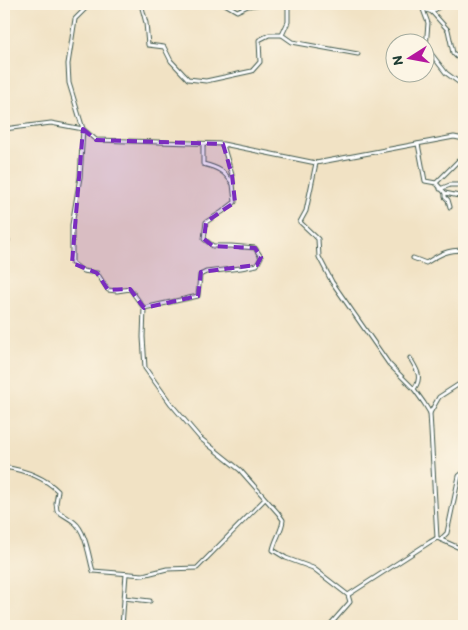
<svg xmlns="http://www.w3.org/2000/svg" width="468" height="630" font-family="Itim,sans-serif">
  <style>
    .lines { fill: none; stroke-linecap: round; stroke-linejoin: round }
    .minor-casing { stroke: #3e564a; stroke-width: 5 }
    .minor { stroke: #fff; stroke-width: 3 }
    .marked { fill: #7b2cbf; fill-opacity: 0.2; stroke: #7b2cbf; stroke-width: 4; stroke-dasharray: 10 6; stroke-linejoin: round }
  </style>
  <rect width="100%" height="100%" fill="#fcf5e5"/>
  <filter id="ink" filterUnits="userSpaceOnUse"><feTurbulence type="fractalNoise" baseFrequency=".02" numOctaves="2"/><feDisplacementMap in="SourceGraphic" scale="10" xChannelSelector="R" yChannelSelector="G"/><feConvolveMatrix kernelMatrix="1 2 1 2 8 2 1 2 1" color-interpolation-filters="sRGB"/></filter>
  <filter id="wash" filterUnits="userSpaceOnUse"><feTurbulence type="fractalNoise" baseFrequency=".0096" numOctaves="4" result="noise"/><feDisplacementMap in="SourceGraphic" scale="20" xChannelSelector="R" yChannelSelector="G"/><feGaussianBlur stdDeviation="1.12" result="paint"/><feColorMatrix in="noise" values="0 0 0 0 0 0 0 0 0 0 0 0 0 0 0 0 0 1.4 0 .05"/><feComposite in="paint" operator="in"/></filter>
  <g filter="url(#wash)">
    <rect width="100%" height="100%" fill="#f1e2c4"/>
  </g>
  <g filter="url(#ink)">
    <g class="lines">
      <defs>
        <g id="minor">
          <path d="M89,4l-1,2 -13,13 -7,45 1,19 14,46 -3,48 -8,48v38l11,8 14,2 11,17 9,1 13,-2 14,19 -1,29 2,31 26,36 29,34 40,32 38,43 5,7c-1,11 -8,19 -10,30l13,8 27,10 35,27 2,7 -21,24"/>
          <polyline points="141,4 146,23 148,45 164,47 171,61 188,79 206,81 252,71 260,62 259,40 269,35 282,35 292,42 358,54"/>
          <polyline points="225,4 237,11 248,6 262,4"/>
          <polyline points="421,4 428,23 426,47 446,73 464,86"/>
          <polyline points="424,9 432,12 448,30 453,53 457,57 464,59"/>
          <polyline points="432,12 443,4"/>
          <polyline points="282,35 288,22 288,4"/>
          <polyline points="4,129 51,123 83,129 96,140 223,144 316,163 454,137 464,139"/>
          <path d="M203,144v20c16,4 21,7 30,20"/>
          <polyline points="418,144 425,181 436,183"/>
          <polyline points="464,155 436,183 445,193 459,196 464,199"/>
          <polyline points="316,163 306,211 300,222 318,239 319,257 332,282 389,364 414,389 424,403 430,413 437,538"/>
          <polyline points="440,189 450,185 460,185 464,183"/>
          <polyline points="445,193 445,197 448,200 450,207"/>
          <polyline points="4,214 6,215 4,218"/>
          <polyline points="4,238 8,240 4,255"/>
          <path d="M413,258l13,5c14,-9 21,-13 38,-13"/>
          <polyline points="144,308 198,296 200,275 206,272 241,268 257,265 261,257 255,248 231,246 213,246 204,239 206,222 222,212 235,202 232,175 223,145"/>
          <path d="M410,358c7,12 13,19 4,31"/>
          <polyline points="430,413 439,397 464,381"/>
          <path d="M4,467c19,3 40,10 54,24l-2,12 1,8c6,4 12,7 17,11 12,9 15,36 19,49l50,4 24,-6 30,-1 68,-69"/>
          <polyline points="441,539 447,533 459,476 464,472"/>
          <polyline points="348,595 430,542 437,538 464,550"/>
          <polyline points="124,598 150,601"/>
          <polyline points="122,626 126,574"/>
          <polyline points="144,626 146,625"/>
        </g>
      </defs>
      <use href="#minor" class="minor-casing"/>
      <use href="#minor" class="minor"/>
    </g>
  </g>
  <path class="marked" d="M83,129l13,11 127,4 9,31 3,27 -29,20 -2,17 9,7 42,2 6,9 -4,8 -56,7 -3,24 -54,12 -14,-19 -22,1 -11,-17 -25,-10z"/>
  <rect width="468" height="630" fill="none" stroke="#fcf5e5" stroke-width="20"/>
  <g transform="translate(410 58) rotate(259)"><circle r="24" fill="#fcf5e5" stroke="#a4ab9e"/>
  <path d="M0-4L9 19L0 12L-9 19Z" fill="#b5179e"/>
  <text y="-8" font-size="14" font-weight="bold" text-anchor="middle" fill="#1f3d34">N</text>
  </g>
</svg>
